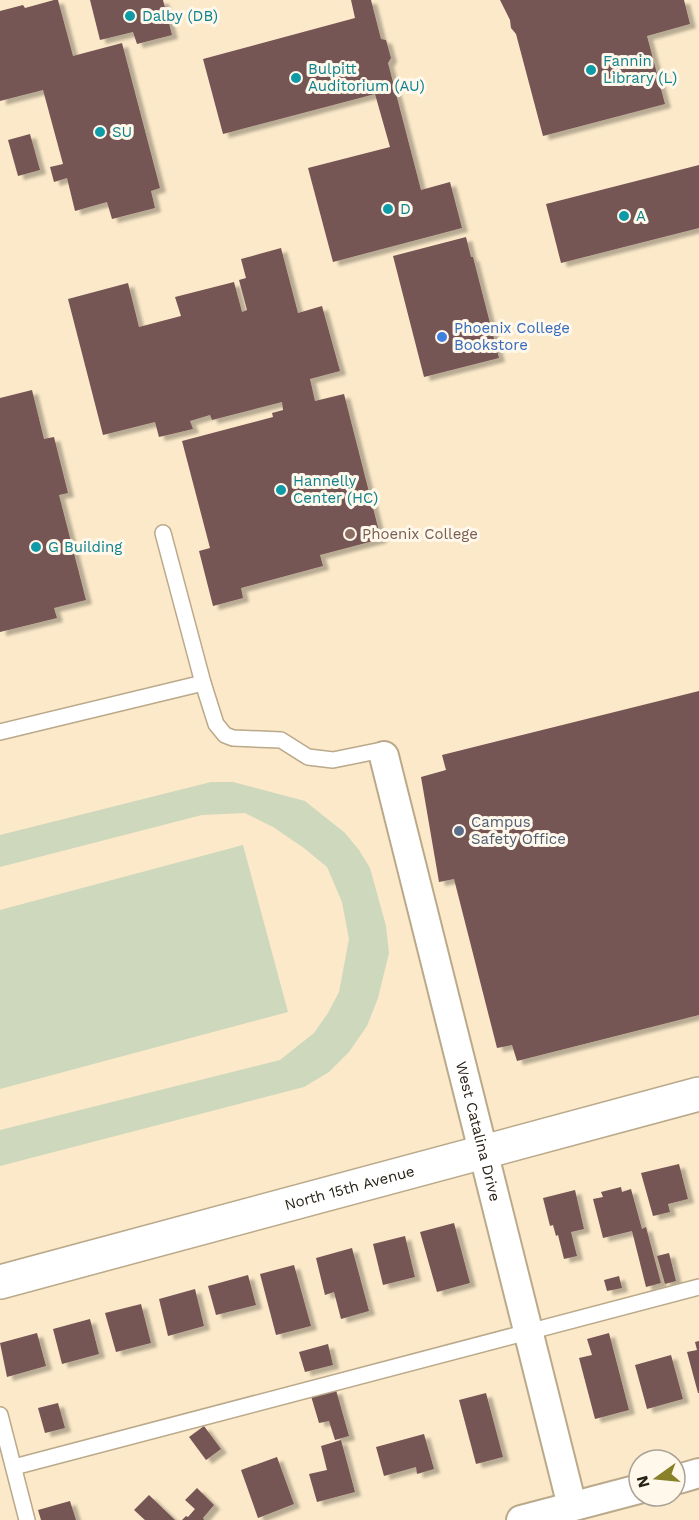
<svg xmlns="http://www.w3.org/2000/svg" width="699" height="1520" font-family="'Work Sans',sans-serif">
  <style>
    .green { fill: #cdd8bd }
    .building { fill: #765554; filter: url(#shadow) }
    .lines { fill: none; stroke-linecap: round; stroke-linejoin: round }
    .service-casing { stroke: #baa98a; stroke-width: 18 }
    .minor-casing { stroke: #baa98a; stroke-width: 32 }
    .tertiary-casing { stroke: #baa98a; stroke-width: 36 }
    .service { stroke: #fff; stroke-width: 15 }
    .minor { stroke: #fff; stroke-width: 28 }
    .tertiary { stroke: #fff; stroke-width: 33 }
    .culture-dot { fill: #0f9aa8; stroke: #fff8eb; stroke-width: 2 }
    .shop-dot { fill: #3f7fe0; stroke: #fff8eb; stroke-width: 2 }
    .education-dot { fill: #8d6e63; stroke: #fff8eb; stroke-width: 2 }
    .service-dot { fill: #5c6f8a; stroke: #fff8eb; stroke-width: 2 }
    .labels { text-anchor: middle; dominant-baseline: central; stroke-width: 6; stroke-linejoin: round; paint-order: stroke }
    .culture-label { font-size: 15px; fill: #0d838f; stroke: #fff8eb; text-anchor: start }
    .shop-label { font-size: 15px; fill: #366cbe; stroke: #fff8eb; text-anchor: start }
    .education-label { font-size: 15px; fill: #785e54; stroke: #fff8eb; text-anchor: start }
    .service-label { font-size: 15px; fill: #4e5e75; stroke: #fff8eb; text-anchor: start }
    .street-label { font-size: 15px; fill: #282216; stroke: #fff8eb }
  </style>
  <defs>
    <filter id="shadow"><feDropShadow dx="6" dy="4" stdDeviation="1.5" flood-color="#0004"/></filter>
  </defs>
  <rect width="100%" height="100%" fill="#fbe9c9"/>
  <g class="green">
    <polygon points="211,782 233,782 305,801 345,833 359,850 370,868 386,926 389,953 378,998 367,1026 349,1052 329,1072 304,1087 0,1166 0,1130 280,1060 314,1033 328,1013 339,992 349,939 342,902 327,867 304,848 273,827 245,813 202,815 0,867 0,835"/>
    <polygon points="243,845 288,1012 0,1089 0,910"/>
  </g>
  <g class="building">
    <polygon points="54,0 58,0 73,56 122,43 160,188 151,191 155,208 112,219 107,202 75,211 67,178 54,182 50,167 63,164 43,90 0,101 0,11 23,5 25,8"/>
    <polygon points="90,0 163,0 172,35 137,44 133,32 100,40"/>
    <polygon points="351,0 371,0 381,39 386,40 391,58 388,63 421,190 450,182 462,228 333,262 308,168 390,147 375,94 223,134 203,59 355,18"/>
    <polygon points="500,0 684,0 690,24 647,36 665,104 543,136 516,34 511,28 510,20"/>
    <polygon points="30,134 40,170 18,176 8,140"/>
    <polygon points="699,165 699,228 561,263 546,204"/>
    <polygon points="466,237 471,257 473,257 499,358 424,377 393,256"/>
    <polygon points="281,248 298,313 322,306 340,371 310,379 315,401 344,394 381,539 320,555 323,566 241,588 243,598 213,606 199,551 210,548 182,441 273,417 272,413 283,410 282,402 212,420 210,415 190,421 193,429 159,437 155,422 103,435 68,299 128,283 139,327 181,316 175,297 234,282 242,312 247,310 239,280 246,278 241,259"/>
    <polygon points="32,390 44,439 54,437 68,493 59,495 86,600 54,608 57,618 0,632 0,398"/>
    <polygon points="699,691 699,1015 517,1061 512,1045 497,1048 454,879 439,882 421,777 446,770 442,755"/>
    <polygon points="679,1164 688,1199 668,1204 670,1212 653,1216 641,1173"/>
    <polygon points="621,1187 622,1192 631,1189 642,1229 646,1227 661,1283 646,1287 632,1231 603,1238 593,1199 603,1197 601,1192"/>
    <polygon points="575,1190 584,1229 571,1232 577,1256 564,1259 558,1235 556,1236 553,1225 550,1226 543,1198"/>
    <polygon points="454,1223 470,1283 437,1292 420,1232"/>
    <polygon points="405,1236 415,1277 383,1285 373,1244"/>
    <polygon points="352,1248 369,1311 341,1319 334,1292 325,1295 316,1258"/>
    <polygon points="669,1253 676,1281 665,1284 657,1256"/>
    <polygon points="294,1265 311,1326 276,1335 260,1274"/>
    <polygon points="248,1275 256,1305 216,1315 208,1286"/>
    <polygon points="619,1276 622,1288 607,1291 604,1280"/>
    <polygon points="195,1289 204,1326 168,1336 159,1299"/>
    <polygon points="141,1304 151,1343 116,1352 105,1313"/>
    <polygon points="90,1319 99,1354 62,1364 53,1329"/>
    <polygon points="37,1333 46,1366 7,1377 0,1343"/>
    <polygon points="609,1333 629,1410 595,1419 579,1358 592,1355 587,1339"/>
    <polygon points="699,1341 699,1393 698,1393 687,1352 697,1350 695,1342"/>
    <polygon points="328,1344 333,1365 305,1372 299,1352"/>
    <polygon points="671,1355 683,1399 647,1409 635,1365"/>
    <polygon points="336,1390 349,1436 335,1440 329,1421 319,1423 311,1396"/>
    <polygon points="486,1393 503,1457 476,1464 459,1400"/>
    <polygon points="58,1403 65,1428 45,1433 38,1408"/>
    <polygon points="204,1426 221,1449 206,1460 189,1437"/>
    <polygon points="424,1434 434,1469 417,1474 416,1467 384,1476 376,1447"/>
    <polygon points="341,1440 355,1492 317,1502 309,1474 327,1470 321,1446"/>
    <polygon points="277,1457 294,1504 258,1518 241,1470"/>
    <polygon points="197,1488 214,1505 203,1518 204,1520 182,1520 186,1516 188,1517 195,1509 185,1500"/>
    <polygon points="149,1495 175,1520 145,1520 134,1510"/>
    <polygon points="70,1501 76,1520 41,1520 38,1510"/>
  </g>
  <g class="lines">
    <defs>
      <g id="service">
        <polyline points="163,533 203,683"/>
        <polyline points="0,732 203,683 216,724 225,735 233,738 281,740 308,757 333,760 382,750"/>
        <polyline points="0,1415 27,1520"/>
        <polyline points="14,1467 699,1287"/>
      </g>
      <g id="minor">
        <path id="s1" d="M384,756l188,750"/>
        <polyline points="675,1480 699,1473"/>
        <polyline points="521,1520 639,1489"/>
      </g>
      <g id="tertiary">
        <path id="s2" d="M0,1282l699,-188"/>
      </g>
    </defs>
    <use href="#service" class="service-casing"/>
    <use href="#minor" class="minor-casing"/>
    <use href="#tertiary" class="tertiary-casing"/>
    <use href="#service" class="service"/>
    <use href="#minor" class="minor"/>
    <use href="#tertiary" class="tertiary"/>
  </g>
  <g class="culture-dot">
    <circle cx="130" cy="16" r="6"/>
    <circle cx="591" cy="70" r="6"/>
    <circle cx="296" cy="78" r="6"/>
    <circle cx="100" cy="132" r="6"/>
    <circle cx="388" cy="209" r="6"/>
    <circle cx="624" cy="216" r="6"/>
    <circle cx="281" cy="490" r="6"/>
    <circle cx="36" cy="547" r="6"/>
  </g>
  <circle class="shop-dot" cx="442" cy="337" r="6"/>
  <circle class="education-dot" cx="350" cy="534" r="6"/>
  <circle class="service-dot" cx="459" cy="831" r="6"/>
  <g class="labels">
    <g class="culture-label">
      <text x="142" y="16">Dalby (DB)</text>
      <text x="603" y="61">Fannin<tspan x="603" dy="17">Library (L)</tspan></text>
      <text x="308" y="69">Bulpitt<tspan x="308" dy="17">Auditorium (AU)</tspan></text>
      <text x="112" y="132">SU</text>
      <text x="400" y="209">D</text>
      <text x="636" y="216">A</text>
      <text x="293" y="481">Hannelly<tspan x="293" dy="17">Center (HC)</tspan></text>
      <text x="48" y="547">G Building</text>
    </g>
    <g class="shop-label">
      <text x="454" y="328">Phoenix College<tspan x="454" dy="17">Bookstore</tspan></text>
    </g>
    <g class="education-label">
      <text x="362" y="534">Phoenix College</text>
    </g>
    <g class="service-label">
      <text x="471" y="822">Campus<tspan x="471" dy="17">Safety Office</tspan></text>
    </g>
    <g class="street-label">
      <text stroke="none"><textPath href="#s1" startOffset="387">West Catalina Drive</textPath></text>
      <text stroke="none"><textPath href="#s2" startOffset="362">North 15th Avenue</textPath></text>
    </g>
  </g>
  <g transform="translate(657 1478) rotate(255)"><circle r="28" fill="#fff8eb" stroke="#a9a296" stroke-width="1.5"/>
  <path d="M0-4.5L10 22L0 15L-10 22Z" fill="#888129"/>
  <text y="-9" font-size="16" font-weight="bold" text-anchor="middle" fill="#282216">N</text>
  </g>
</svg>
